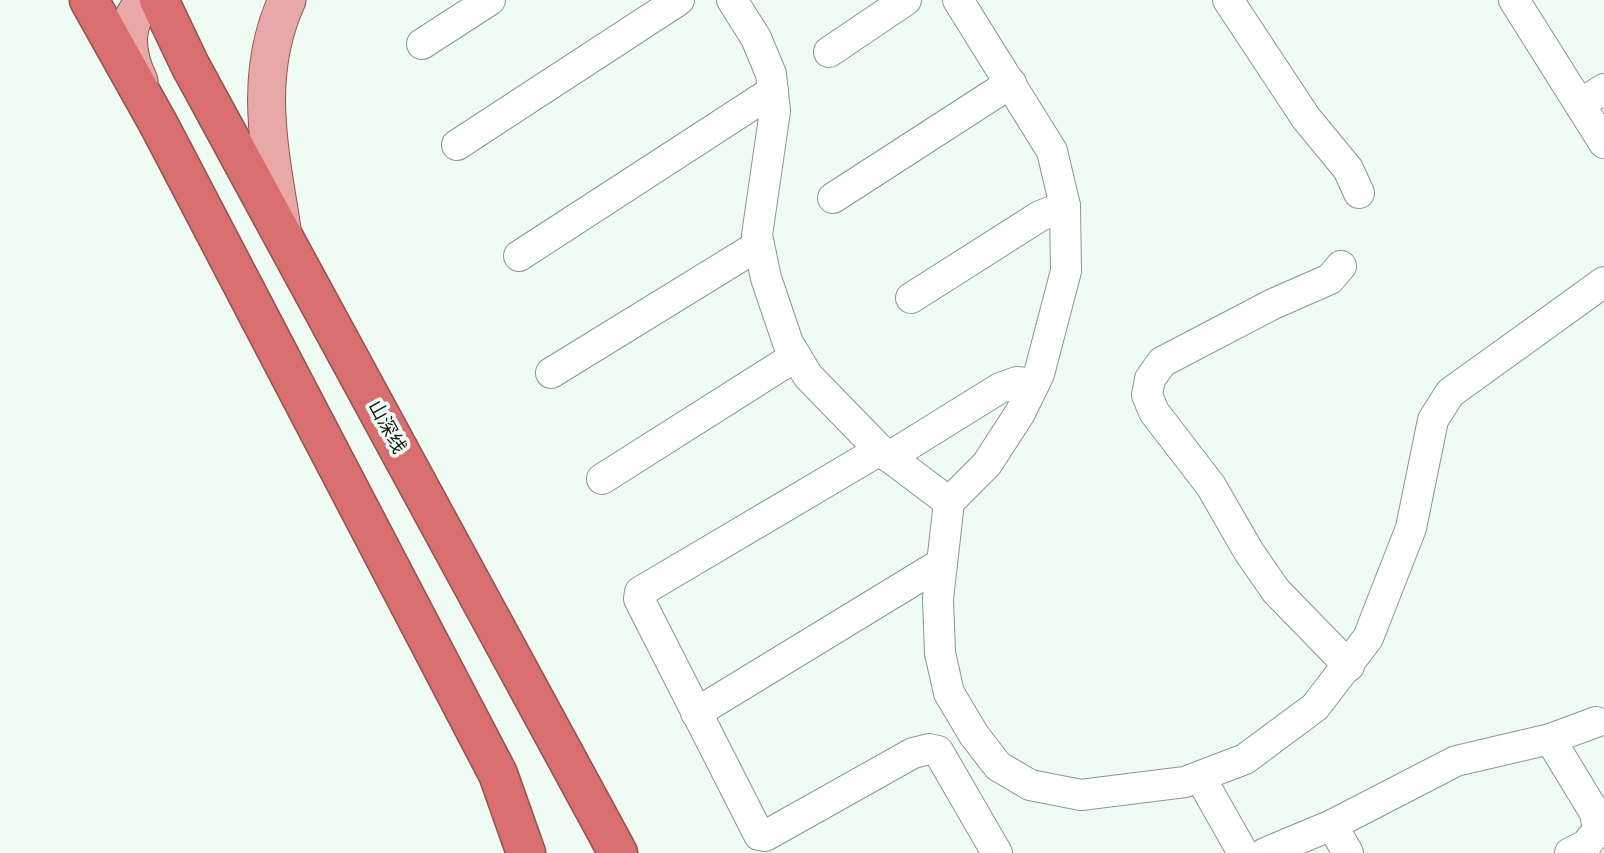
<svg xmlns="http://www.w3.org/2000/svg" width="1604" height="853" font-family="Karla,'Noto Sans SC',sans-serif">
  <style>
    .lines { fill: none; stroke-linecap: round; stroke-linejoin: round }
    .minor-casing { stroke: #8a9790; stroke-width: 32 }
    .major-casing { stroke: #945150; stroke-width: 39 }
    .highway-casing { stroke: #945150; stroke-width: 41 }
    .minor { stroke: #fff; stroke-width: 30 }
    .major { stroke: #e8a8a8; stroke-width: 37 }
    .highway { stroke: #d96e6e; stroke-width: 38 }
    .labels { text-anchor: middle; dominant-baseline: central; stroke-width: 7; stroke-linejoin: round; paint-order: stroke }
    .street-label { font-size: 19px; fill: #151a17; stroke: #eefcf3 }
  </style>
  <rect width="100%" height="100%" fill="#eefcf3"/>
  <g class="lines">
    <defs>
      <g id="minor">
        <polyline points="732,0 756,38 771,74 775,111 757,235 766,278 788,343 808,376 880,450 949,502"/>
        <polyline points="958,0 1052,151 1065,206 1066,271 1039,374 1020,413 987,464 949,502 938,599 940,653 949,693 974,735 998,766 1030,785 1081,795 1185,782 1245,759 1315,707 1368,638 1411,528 1433,420 1450,393 1604,282"/>
        <polyline points="1228,0 1306,118 1348,169 1359,193"/>
        <polyline points="1514,0 1604,143"/>
        <polyline points="422,44 490,0"/>
        <polyline points="829,52 906,0"/>
        <polyline points="1580,104 1604,89"/>
        <polyline points="457,145 679,0"/>
        <polyline points="833,198 1011,83"/>
        <polyline points="519,256 773,91"/>
        <polyline points="1341,266 1330,279 1273,304 1162,362 1150,379 1147,395 1154,412 1211,486 1249,552 1276,591 1349,666"/>
        <polyline points="911,298 1040,216 1065,206"/>
        <polyline points="551,373 759,245"/>
        <polyline points="880,450 640,592 639,599 759,835 765,836 913,753 929,749 938,751 997,853"/>
        <polyline points="889,457 1000,388 1017,382 1034,384"/>
        <polyline points="602,479 796,356"/>
        <polyline points="696,713 942,563"/>
        <polyline points="1550,739 1595,813 1598,830 1586,845 1570,853"/>
        <polyline points="1200,777 1243,853"/>
        <polyline points="1332,825 1348,853"/>
        <polyline points="1265,853 1332,825 1456,761 1550,739 1596,722"/>
      </g>
      <g id="major">
        <path d="M139,81c-13,-27 -18,-62 10,-81"/>
        <path d="M282,229c-12,-79 -30,-152 5,-229"/>
      </g>
      <g id="highway">
        <polyline points="89,0 159,125 498,774 526,853"/>
        <polyline points="159,0 190,65 618,853"/>
      </g>
    </defs>
    <use href="#minor" class="minor-casing"/>
    <use href="#major" class="major-casing"/>
    <use href="#highway" class="highway-casing"/>
    <use href="#minor" class="minor"/>
    <use href="#major" class="major"/>
    <use href="#highway" class="highway"/>
  </g>
  <g class="labels">
    <g class="street-label">
      <text transform="translate(387 427) rotate(61)">山深线</text>
    </g>
  </g>
</svg>
